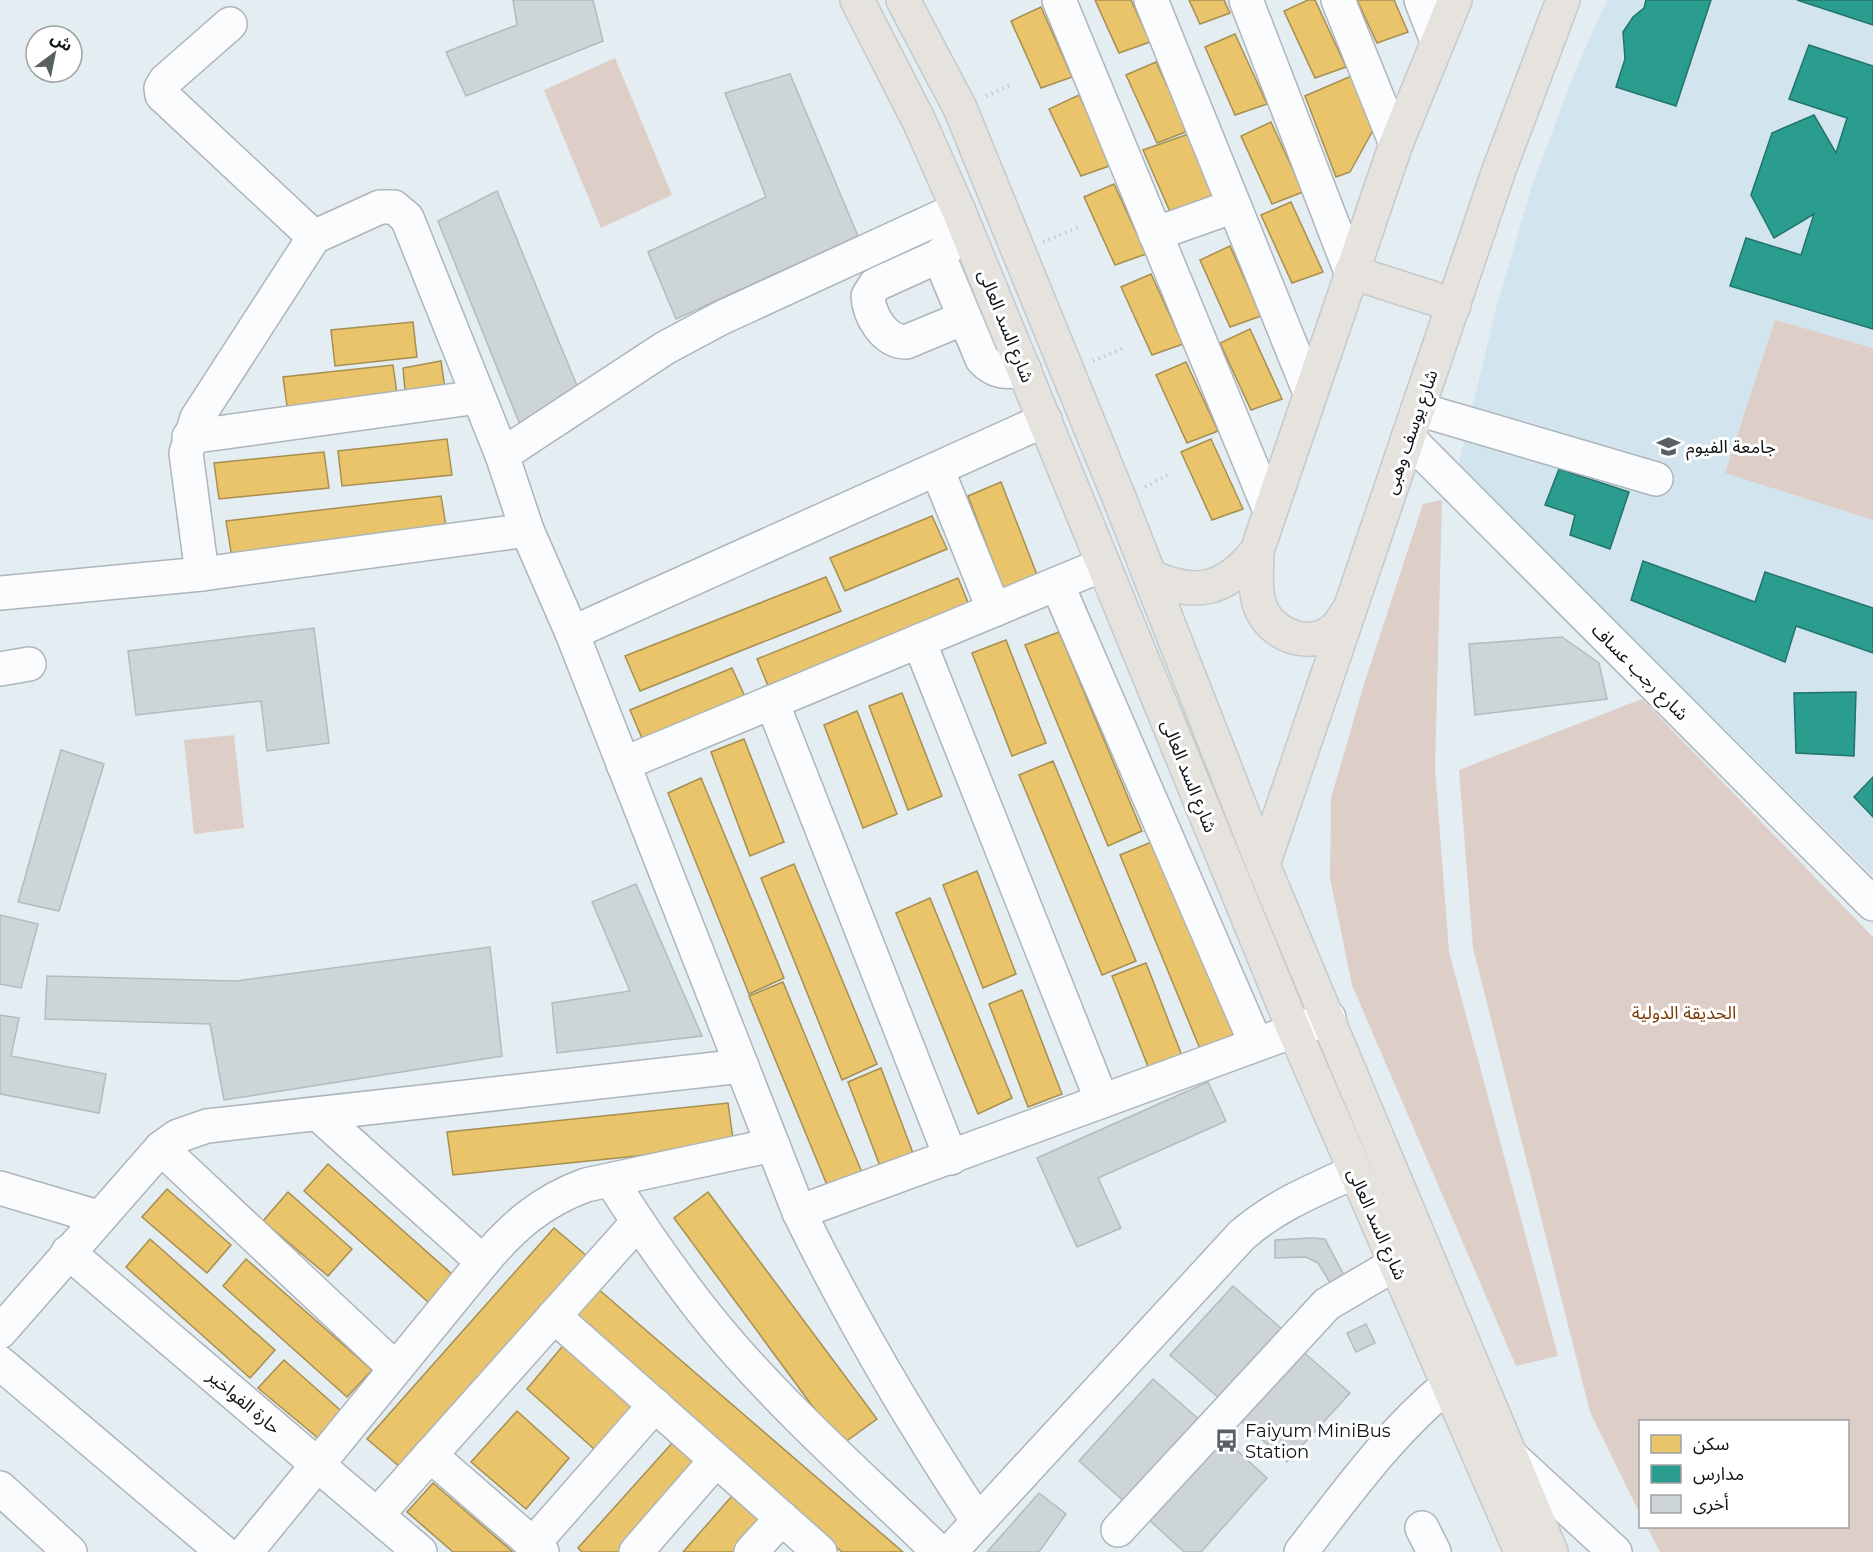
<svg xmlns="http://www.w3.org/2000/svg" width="1873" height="1552" font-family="Montserrat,'Noto Sans Arabic',sans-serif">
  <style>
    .built { fill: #d2e5ef }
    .green { fill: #ddcfc7 }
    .homes { fill: #e9c46a; stroke: #a78f51; stroke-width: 1.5 }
    .schools { fill: #2a9d8f; stroke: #22746b; stroke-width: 1.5 }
    .building { fill: #cdd5d9; stroke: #b3bbbf; stroke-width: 1.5 }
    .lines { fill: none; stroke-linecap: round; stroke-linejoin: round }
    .minor-casing { stroke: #aeb5ba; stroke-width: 36 }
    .major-casing { stroke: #c4cacc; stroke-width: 36 }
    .path { stroke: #c8cbcd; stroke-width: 4; stroke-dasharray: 1.5 4.5; stroke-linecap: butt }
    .minor { stroke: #fbfcfd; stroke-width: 33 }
    .major { stroke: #e6e2de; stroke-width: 33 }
    .labels { text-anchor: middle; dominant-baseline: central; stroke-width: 6; stroke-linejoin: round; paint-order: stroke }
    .street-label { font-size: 18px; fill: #0e1418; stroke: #fff }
    .poi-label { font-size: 18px; fill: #0e1418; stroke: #fff; text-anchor: start }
    .park-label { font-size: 18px; fill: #7a3905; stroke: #fff }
  </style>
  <rect width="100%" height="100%" fill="#e3edf2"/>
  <polygon class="built" points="1607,0 1873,0 1873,876 1458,466 1497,305 1532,186 1574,74"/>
  <g class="green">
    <polygon points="615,58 672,195 601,228 544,90"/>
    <polygon points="1775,320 1873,348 1873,520 1725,473"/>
    <polygon points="1442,500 1435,769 1449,952 1558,1356 1516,1366 1352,985 1330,878 1331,798 1365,681 1423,504"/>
    <polygon points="1642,699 1873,937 1873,1551 1870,1552 1660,1552 1647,1527 1848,1526 1848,1422 1640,1422 1640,1514 1590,1412 1473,948 1459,770"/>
    <polygon points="234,735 244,828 194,834 184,740"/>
  </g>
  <g class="homes">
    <polygon points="1095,0 1131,0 1150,42 1119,53"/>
    <polygon points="1189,0 1224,0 1230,13 1200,24"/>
    <polygon points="1308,0 1315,0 1346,67 1315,78 1284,11"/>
    <polygon points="1357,0 1394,0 1408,32 1377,43"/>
    <polygon points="1041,7 1072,77 1041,88 1011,21"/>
    <polygon points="1235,34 1267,104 1235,115 1205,47"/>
    <polygon points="1156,62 1188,131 1157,143 1126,75"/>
    <polygon points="1356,74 1377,123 1350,172 1336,177 1305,96"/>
    <polygon points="1079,95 1112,165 1081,176 1049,109"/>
    <polygon points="1271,122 1303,192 1272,204 1241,136"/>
    <polygon points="1197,131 1222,194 1171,214 1143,150"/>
    <polygon points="1114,184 1146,254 1115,265 1084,197"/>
    <polygon points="1291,202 1323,272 1292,283 1261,215"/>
    <polygon points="1230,246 1261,316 1230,327 1200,260"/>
    <polygon points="1151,274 1183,344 1152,355 1121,287"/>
    <polygon points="413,322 417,357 335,366 331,330"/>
    <polygon points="1250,329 1282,399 1251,410 1220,343"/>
    <polygon points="441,361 446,396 406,401 403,368"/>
    <polygon points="1186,362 1218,431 1187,443 1156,375"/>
    <polygon points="393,365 398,401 288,413 283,377"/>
    <polygon points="447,439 452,475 342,486 338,451"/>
    <polygon points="1211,439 1243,509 1212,520 1181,452"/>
    <polygon points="324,452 329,488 219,499 214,463"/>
    <polygon points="1001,482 1041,585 1007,599 968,496"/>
    <polygon points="441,496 447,532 232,558 226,521"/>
    <polygon points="932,516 947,549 845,591 830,558"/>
    <polygon points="826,577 841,611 640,691 625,656"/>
    <polygon points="958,578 972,612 771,693 757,659"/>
    <polygon points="1059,632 1142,831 1108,846 1025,645"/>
    <polygon points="1006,640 1046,743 1012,756 972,653"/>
    <polygon points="732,668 747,701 644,743 630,710"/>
    <polygon points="902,693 942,796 908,810 869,706"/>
    <polygon points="857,711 897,814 863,828 824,725"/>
    <polygon points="744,739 784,842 750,856 711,752"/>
    <polygon points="1053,761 1136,961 1102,975 1019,775"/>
    <polygon points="701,778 784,978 749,994 668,793"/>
    <polygon points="1154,841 1237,1042 1203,1056 1120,855"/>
    <polygon points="794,864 877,1064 842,1080 761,878"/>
    <polygon points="977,871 1016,974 983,988 943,885"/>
    <polygon points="930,898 1012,1098 978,1114 896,913"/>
    <polygon points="1146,963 1186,1066 1153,1079 1112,976"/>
    <polygon points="783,982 866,1182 832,1197 749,996"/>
    <polygon points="1022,990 1062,1094 1028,1107 989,1004"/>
    <polygon points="881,1068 916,1161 883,1174 848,1082"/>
    <polygon points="728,1103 734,1146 453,1175 447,1132"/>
    <polygon points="328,1164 453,1275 428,1302 304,1191"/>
    <polygon points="167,1189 231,1245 207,1273 142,1217"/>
    <polygon points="288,1192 352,1249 328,1276 263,1221"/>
    <polygon points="708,1192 877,1419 841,1445 674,1218"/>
    <polygon points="554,1228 587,1256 400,1467 367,1439"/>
    <polygon points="150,1239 275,1350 250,1378 126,1267"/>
    <polygon points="246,1259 372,1370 347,1397 223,1286"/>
    <polygon points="597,1288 903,1552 842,1552 570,1319"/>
    <polygon points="566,1342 644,1410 604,1458 527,1389"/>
    <polygon points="284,1360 348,1417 324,1443 258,1388"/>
    <polygon points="517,1411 569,1458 526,1509 471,1462"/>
    <polygon points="673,1442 706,1470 633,1552 582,1552 578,1548"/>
    <polygon points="433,1483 513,1552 453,1552 407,1512"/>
    <polygon points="739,1488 772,1516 740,1552 683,1552"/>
  </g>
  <g class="schools">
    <polygon points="1646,0 1711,0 1676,106 1616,87 1625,59 1623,32 1633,17 1644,8"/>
    <polygon points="1797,0 1873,0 1873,25"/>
    <polygon points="1809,45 1873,66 1873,329 1730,286 1746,238 1801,255 1814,214 1774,238 1751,195 1772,133 1814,115 1836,153 1847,118 1789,99"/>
    <polygon points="1559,469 1629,492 1610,549 1570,535 1575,515 1545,505"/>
    <polygon points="1643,561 1755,602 1765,572 1873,608 1873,653 1796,626 1785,662 1631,600"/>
    <polygon points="1856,692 1854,756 1796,753 1794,693"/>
    <polygon points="1873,777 1873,817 1854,797"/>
  </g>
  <g class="building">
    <polygon points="513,0 593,0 603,41 466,96 446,52 517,25"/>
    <polygon points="790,74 858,236 676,319 648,252 766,197 725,93"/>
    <polygon points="497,191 582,398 521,427 438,221"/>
    <polygon points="314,628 329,743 267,751 261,701 136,715 128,651"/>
    <polygon points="1562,637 1599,663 1607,699 1475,715 1469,644"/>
    <polygon points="61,750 104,764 59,911 18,902"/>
    <polygon points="636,884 702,1036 557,1053 552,1003 630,991 592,902"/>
    <polygon points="0,915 38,924 21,988 0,984"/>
    <polygon points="490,947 502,1056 224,1100 210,1024 45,1019 47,976 236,981"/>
    <polygon points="0,1015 19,1018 11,1056 106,1074 99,1113 0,1094"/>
    <polygon points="1208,1082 1226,1121 1098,1178 1121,1228 1077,1247 1037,1158"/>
    <polygon points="1311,1238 1325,1239 1346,1279 1332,1286 1318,1263 1306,1257 1275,1258 1275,1240"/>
    <polygon points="1233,1286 1282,1329 1220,1399 1170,1355"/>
    <polygon points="1366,1324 1375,1343 1356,1352 1347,1333"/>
    <polygon points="1300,1349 1350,1393 1287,1462 1238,1418"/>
    <polygon points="1153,1379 1202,1422 1128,1505 1079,1461"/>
    <polygon points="1219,1434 1267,1478 1201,1552 1184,1552 1145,1516"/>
    <polygon points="1039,1493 1066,1514 1039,1552 987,1552"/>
  </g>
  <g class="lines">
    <defs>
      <g id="minor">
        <polyline points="1059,0 1270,511"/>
        <polyline points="1151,0 1310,393"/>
        <polyline points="1246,0 1351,272"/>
        <polyline points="1338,0 1396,144"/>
        <polyline points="1421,0 1437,41"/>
        <polyline points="230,24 165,81 161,88 162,95 314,237"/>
        <polyline points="1155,234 1234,206"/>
        <path d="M939,256l43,103c12,13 26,15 42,10"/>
        <path d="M964,318l-58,24c-21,0 -37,-26 -38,-46l7,-11 64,-29 27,-27"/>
        <polyline points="1418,409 1656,479"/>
        <polyline points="189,437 478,397"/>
        <polyline points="1408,438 1873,904"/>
        <polyline points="502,455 665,348 721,318 958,209"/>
        <polyline points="937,469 994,610"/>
        <path d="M202,574l-16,-121 11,-35 117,-181 66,-30h14l13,11 95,237 25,75 45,103 227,579c53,108 112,209 178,308"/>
        <polyline points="1057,584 1256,1044"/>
        <polyline points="0,593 202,574 527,530"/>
        <polyline points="572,633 1045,420"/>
        <polyline points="919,641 1102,1101"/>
        <polyline points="0,669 29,664"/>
        <polyline points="772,702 951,1158"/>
        <polyline points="623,764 1102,565"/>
        <polyline points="318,1114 483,1262"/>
        <polyline points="161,1148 395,1368"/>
        <path d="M611,1180c36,57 74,112 118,163 64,74 139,140 210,209"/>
        <polyline points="0,1188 98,1217"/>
        <polyline points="799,1212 1329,1018"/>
        <polyline points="68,1252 420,1552"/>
        <polyline points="554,1316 820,1552"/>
        <polyline points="0,1332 161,1148 178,1136 207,1126 742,1066"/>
        <polyline points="0,1363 223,1552"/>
        <polyline points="430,1455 542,1552"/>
        <polyline points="1512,1457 1615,1552"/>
        <polyline points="0,1488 70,1552"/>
        <polyline points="377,1515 638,1222"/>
        <polyline points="1422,1528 1434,1552"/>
        <polyline points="1118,1530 1327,1304 1395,1264"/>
        <polyline points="533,1544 655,1405"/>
        <path d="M246,1552l237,-290c30,-36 59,-61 103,-77l187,-40"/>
        <polyline points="636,1552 716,1460"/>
        <polyline points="751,1552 782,1518"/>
        <path d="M950,1552l292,-317c33,-29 72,-45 112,-63"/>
        <path d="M1301,1552c46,-59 89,-120 148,-168"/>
      </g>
      <g id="major">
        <polyline points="857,0 919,121 958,209 1294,1030 1521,1552"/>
        <polyline points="903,0 960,108 1120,500 1263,865 1551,1552"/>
        <polyline points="1351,272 1454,305"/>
        <path d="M1257,551c0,17 -3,38 3,55 11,30 51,45 76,22 5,-5 9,-13 14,-19"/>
        <path d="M1150,576c46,22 76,14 107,-25l139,-407 59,-144"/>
        <polyline points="1263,865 1499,170 1563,0"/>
      </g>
    </defs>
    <use href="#minor" class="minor-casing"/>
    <use href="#major" class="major-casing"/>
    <g class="path">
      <polyline points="986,96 1012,84"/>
      <polyline points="1043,242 1081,226"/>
      <polyline points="1093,361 1123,348"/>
      <polyline points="1145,487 1171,473"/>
    </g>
    <use href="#minor" class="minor"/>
    <use href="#major" class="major"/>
  </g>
  <defs>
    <symbol id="university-bare" viewBox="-9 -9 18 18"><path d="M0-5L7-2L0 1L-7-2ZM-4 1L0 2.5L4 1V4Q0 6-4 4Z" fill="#596064" stroke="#fff" stroke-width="2.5" paint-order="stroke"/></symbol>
    <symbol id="bus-bare" viewBox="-9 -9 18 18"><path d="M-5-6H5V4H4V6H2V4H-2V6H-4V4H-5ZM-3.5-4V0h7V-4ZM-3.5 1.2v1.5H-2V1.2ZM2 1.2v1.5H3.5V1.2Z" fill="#596064" stroke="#fff" stroke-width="2.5" paint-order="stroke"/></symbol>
  </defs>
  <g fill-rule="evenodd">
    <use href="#university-bare" x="1652" y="430" width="33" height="33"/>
    <use href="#bus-bare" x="1210" y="1424" width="33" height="33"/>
  </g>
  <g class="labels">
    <g class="street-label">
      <text transform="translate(1006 326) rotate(68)">شارع السد العالى</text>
      <text transform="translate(1411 432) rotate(-71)">شارع يوسف وهبى</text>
      <text transform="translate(1640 672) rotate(45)">شارع رجب عساف</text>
      <text transform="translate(1189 776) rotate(68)">شارع السد العالى</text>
      <text transform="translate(1377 1224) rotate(66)">شارع السد العالى</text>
      <text transform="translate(244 1402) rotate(40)">حارة الفواخير</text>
    </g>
    <g class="poi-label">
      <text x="1686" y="447">جامعة الفيوم</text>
      <text x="1245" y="1431">Faiyum MiniBus<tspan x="1245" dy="21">Station</tspan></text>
    </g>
    <g class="park-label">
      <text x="1684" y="1013">الحديقة الدولية</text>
    </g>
  </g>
  <rect x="1639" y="1420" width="210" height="108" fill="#ffffff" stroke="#9fa1a3" stroke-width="1.5"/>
  <rect x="1651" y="1435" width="30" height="18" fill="#e9c46a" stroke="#9fa1a3" stroke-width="1.5"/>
  <text x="1693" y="1450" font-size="18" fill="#0e1418">سكن</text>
  <rect x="1651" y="1465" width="30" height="18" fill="#2a9d8f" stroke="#9fa1a3" stroke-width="1.5"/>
  <text x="1693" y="1480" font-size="18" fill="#0e1418">مدارس</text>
  <rect x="1651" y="1495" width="30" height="18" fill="#cdd5d9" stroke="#9fa1a3" stroke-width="1.5"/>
  <text x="1693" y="1510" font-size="18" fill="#0e1418">أخرى</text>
  <g transform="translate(54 54) rotate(32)"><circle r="28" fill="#ffffff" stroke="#9fa1a3" stroke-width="1.5"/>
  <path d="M0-4.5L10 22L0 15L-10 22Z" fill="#596064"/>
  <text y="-9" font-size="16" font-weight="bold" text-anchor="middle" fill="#0e1418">ش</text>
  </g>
</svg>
